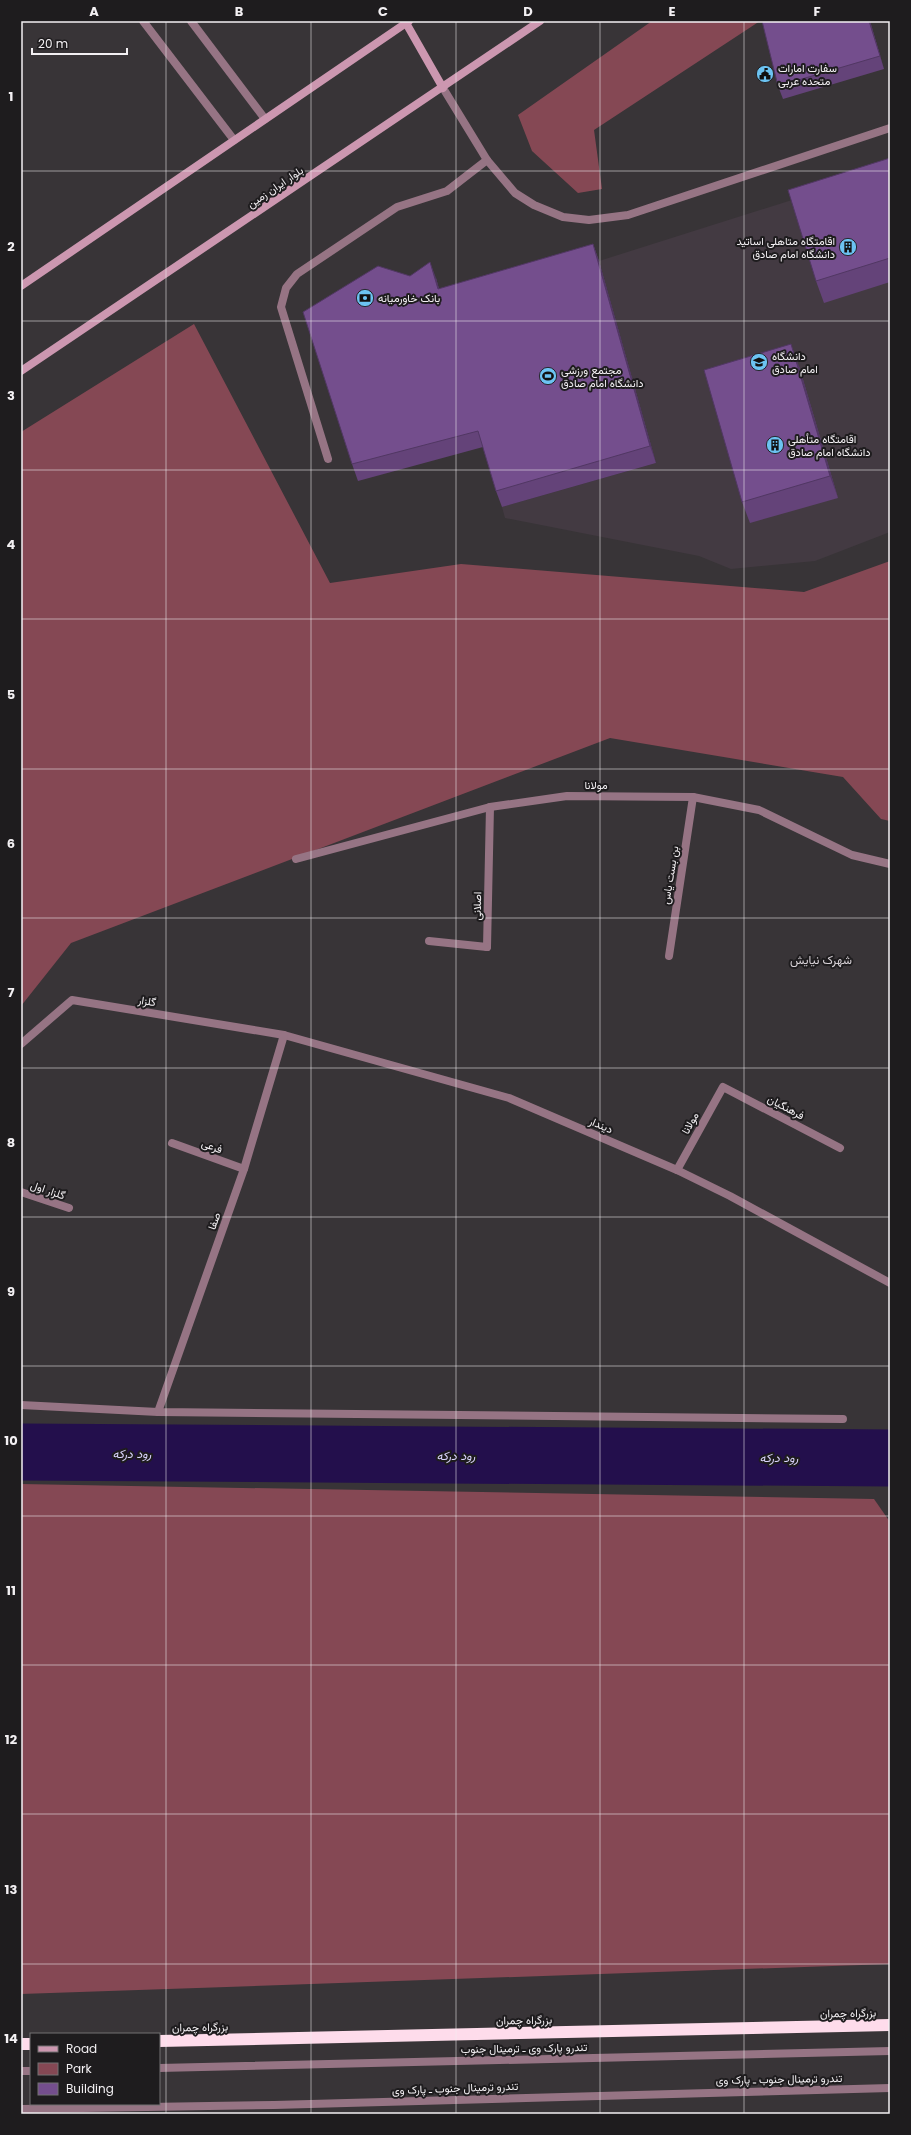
<svg xmlns="http://www.w3.org/2000/svg" width="911" height="2135" font-family="Poppins,Vazirmatn,sans-serif">
  <style>
    .built { fill: #433a42 }
    .green { fill: #854854 }
    .lines { fill: none; stroke-linecap: round; stroke-linejoin: round }
    .river { stroke: #230f4c; stroke-width: 57 }
    .lane { stroke: #967484; stroke-width: 8 }
    .street { stroke: #967484; stroke-width: 8 }
    .secondary { stroke: #cc97b0; stroke-width: 8 }
    .highway { stroke: #fedceb; stroke-width: 12 }
    .wall { fill: #644379 }
    .shaded-wall { fill: #513763 }
    .building { fill: #744e8d; stroke: #513763 }
    .grid { fill: none; stroke: #f3f0f3; stroke-width: 1; stroke-opacity: 0.55 }
    .labels { text-anchor: middle; dominant-baseline: central; stroke-width: 4; stroke-linejoin: round; paint-order: stroke }
    .poi-label { font-size: 11px; fill: #f3f0f3; stroke: #1e1c1e; text-anchor: start }
    .street-label { font-size: 11px; fill: #f3f0f3; stroke: #1e1c1e }
    .neighbourhood-label { font-size: 12px; fill: #d9d3d8; stroke: #1e1c1e }
    .water-label { font-size: 12px; font-style: italic; fill: #dbd5fd; stroke: #1e1c1e }
    .neatline { fill: none; stroke: #f3f0f3; stroke-width: 1.5 }
    .grid-label { font-size: 13px; text-anchor: middle; font-weight: bold; fill: #f3f0f3 }
  </style>
  <rect width="100%" height="100%" fill="#383437"/>
  <polygon class="built" points="890,169 890,532 815,561 731,569 699,556 505,518 502,507 656,463 599,261"/>
  <g class="green">
    <polygon points="652,21 760,21 594,130 602,189 578,193 532,151 518,115"/>
    <polygon points="194,324 330,583 461,564 804,592 890,561 890,821 881,819 843,777 610,738 71,943 21,1006 21,432"/>
    <polygon points="21,1484 874,1499 890,1522 890,1964 21,1994"/>
  </g>
  <g class="lines">
    <polyline class="river" points="21,1452 890,1458"/>
    <g class="lane">
      <polyline points="443,88 487,160 515,193 534,205 563,217 589,220 628,215 890,128"/>
      <polyline points="328,459 281,307 286,288 297,274 397,207 447,191 487,160"/>
      <polyline points="487,947 490,807"/>
      <polyline points="669,956 693,797"/>
      <polyline points="159,2068 890,2051"/>
      <polyline points="21,2071 31,2071"/>
      <polyline points="21,2109 274,2105 890,2088"/>
    </g>
    <g class="street">
      <polyline points="143,21 234,140"/>
      <polyline points="191,21 265,119"/>
      <polyline points="296,859 490,807 567,796 693,797 759,810 852,855 890,864"/>
      <polyline points="429,941 487,947"/>
      <polyline points="21,1044 72,1000 284,1035 509,1098 677,1170 730,1196 890,1283"/>
      <polyline points="172,1143 244,1169"/>
      <polyline points="677,1170 723,1087 840,1148"/>
      <polyline points="21,1192 69,1208"/>
      <polyline points="21,1405 158,1412 843,1419"/>
      <polyline points="158,1412 244,1169 284,1035"/>
    </g>
    <g class="secondary">
      <polyline points="407,21 406,23 443,88"/>
      <polyline points="21,286 409,21"/>
      <polyline points="21,371 540,21"/>
    </g>
    <g class="highway">
      <polyline points="159,2041 890,2025"/>
      <polyline points="21,2044 31,2044"/>
    </g>
  </g>
  <g class="wall">
    <polygon points="870,21 884,69 783,99 778,86"/>
    <polygon points="890,158 890,282 824,303 816,281"/>
    <polygon points="593,244 599,261 656,463 502,507 496,491 483,447 358,481 352,464 410,276 436,278 439,289"/>
    <polygon points="799,366 838,498 750,523 742,502"/>
  </g>
  <g class="shaded-wall">
    <polygon points="869,21 870,21 884,69 880,56"/>
    <polygon points="593,244 599,261 656,463 650,446"/>
    <polygon points="430,262 436,278 444,306 438,289"/>
    <polygon points="791,344 799,366 838,498 830,476"/>
  </g>
  <g class="building">
    <polygon points="762,21 869,21 880,56 778,86"/>
    <polygon points="890,158 890,258 816,281 788,190"/>
    <polygon points="593,244 650,446 496,491 478,431 352,464 303,312 378,266 410,276 430,262 438,289"/>
    <polygon points="791,344 830,476 742,502 704,370"/>
  </g>
  <path class="grid" d="M166,21v2093M311,21v2093M456,21v2093M600,21v2093M744,21v2093M21,171h869M21,321h869M21,470h869M21,619h869M21,769h869M21,918h869M21,1068h869M21,1217h869M21,1366h869M21,1516h869M21,1665h869M21,1814h869M21,1964h869"/>
  <defs>
    <symbol id="civic-disc" viewBox="-11 -11 22 22"><circle r="9.5" fill="#6cc3f2" stroke="#1e1c1e"/><path d="M-.6-6.5H3V-4.5H.6V-3L4-1V1h2V6H-6V1h2V-1L-.6-3ZM-1.2 2.5V6h2.4V2.5Z" fill="#111"/></symbol>
    <symbol id="building-disc" viewBox="-11 -11 22 22"><circle r="9.5" fill="#6cc3f2" stroke="#1e1c1e"/><path d="M-4-6H4V6H1V3H-1V6H-4ZM-2.5-4.3h1.7v1.8h-1.7ZM.8-4.3h1.7v1.8H.8ZM-2.5-1h1.7V.8h-1.7ZM.8-1h1.7V.8H.8Z" fill="#111"/></symbol>
    <symbol id="bank-disc" viewBox="-11 -11 22 22"><circle r="9.5" fill="#6cc3f2" stroke="#1e1c1e"/><path d="M-6-4H6V4H-6ZM0-2.3a2.3 2.3 0 1 0 0 4.6a2.3 2.3 0 1 0 0-4.6Z" fill="#111"/></symbol>
    <symbol id="university-disc" viewBox="-11 -11 22 22"><circle r="9.5" fill="#6cc3f2" stroke="#1e1c1e"/><path d="M0-5L7-2L0 1L-7-2ZM-4 1L0 2.5L4 1V4Q0 6-4 4Z" fill="#111"/></symbol>
    <symbol id="stadium-disc" viewBox="-11 -11 22 22"><circle r="9.5" fill="#6cc3f2" stroke="#1e1c1e"/><path d="M0-5a6.5 5 0 1 0 0 10a6.5 5 0 1 0 0-10ZM-3.5-1.8h7v3.6h-7Z" fill="#111"/></symbol>
  </defs>
  <g fill-rule="evenodd">
    <use href="#civic-disc" x="755" y="64" width="20" height="20"/>
    <use href="#building-disc" x="838" y="237" width="20" height="20"/>
    <use href="#bank-disc" x="355" y="288" width="20" height="20"/>
    <use href="#university-disc" x="749" y="352" width="20" height="20"/>
    <use href="#stadium-disc" x="538" y="366" width="20" height="20"/>
    <use href="#building-disc" x="765" y="435" width="20" height="20"/>
  </g>
  <g class="labels">
    <g class="poi-label">
      <text x="778" y="68">سفارت امارات<tspan x="778" dy="13">متحده عربی</tspan></text>
      <text x="835" y="241" text-anchor="end">اقامتگاه متاهلی اساتید<tspan x="835" dy="13">دانشگاه امام صادق</tspan></text>
      <text x="378" y="298">بانک خاورمیانه</text>
      <text x="772" y="356">دانشگاه<tspan x="772" dy="13">امام صادق</tspan></text>
      <text x="561" y="370">مجتمع ورزشی<tspan x="561" dy="13">دانشگاه امام صادق</tspan></text>
      <text x="788" y="439">اقامتگاه متأهلی<tspan x="788" dy="13">دانشگاه امام صادق</tspan></text>
    </g>
    <g class="street-label">
      <text transform="translate(275 187) rotate(-34)">بلوار ایران زمین</text>
      <text x="596" y="785">مولانا</text>
      <text transform="translate(670 875) rotate(-81)">بن بست یاس</text>
      <text transform="translate(477 906) rotate(-89)">اصلانی</text>
      <text transform="translate(147 1001) rotate(9)">گلزار</text>
      <text transform="translate(786 1107) rotate(28)">فرهنگیان</text>
      <text transform="translate(690 1123) rotate(-61)">مولانا</text>
      <text transform="translate(601 1125) rotate(23)">دیندار</text>
      <text transform="translate(212 1146) rotate(20)">فرعی</text>
      <text transform="translate(48 1190) rotate(19)">گلزار اول</text>
      <text transform="translate(214 1221) rotate(-71)">صفا</text>
      <text transform="translate(848 2013) rotate(-1)">بزرگراه چمران</text>
      <text transform="translate(524 2020) rotate(-1)">بزرگراه چمران</text>
      <text transform="translate(200 2027) rotate(-1)">بزرگراه چمران</text>
      <text transform="translate(524 2048) rotate(-1)">تندرو پارک وی ـ ترمینال جنوب</text>
      <text transform="translate(779 2079) rotate(-1)">تندرو ترمینال جنوب ـ پارک وی</text>
      <text transform="translate(455 2088) rotate(-2)">تندرو ترمینال جنوب ـ پارک وی</text>
    </g>
    <g class="neighbourhood-label">
      <text x="821" y="959">شهرک نیایش</text>
    </g>
    <g class="water-label">
      <text x="132" y="1453">رود درکه</text>
      <text x="456" y="1455">رود درکه</text>
      <text x="779" y="1457">رود درکه</text>
    </g>
  </g>
  <rect width="911" height="2135" fill="none" stroke="#1e1c1e" stroke-width="44"/>
  <rect x="30" y="2033" width="130" height="72" fill="#1e1c1e" stroke="#737173"/>
  <rect x="38" y="2046" width="20" height="6" fill="#cc97b0" stroke="#737173"/>
  <text x="66" y="2053" font-size="12" fill="#f3f0f3">Road</text>
  <rect x="38" y="2063" width="20" height="12" fill="#854854" stroke="#737173"/>
  <text x="66" y="2073" font-size="12" fill="#f3f0f3">Park</text>
  <rect x="38" y="2083" width="20" height="12" fill="#744e8d" stroke="#737173"/>
  <text x="66" y="2093" font-size="12" fill="#f3f0f3">Building</text>
  <path d="M32 48v6h95v-6" fill="none" stroke="#f3f0f3" stroke-width="2"/>
  <text x="38" y="48" font-size="12" fill="#f3f0f3" stroke="#1e1c1e" stroke-width="3" paint-order="stroke">20 m</text>
  <rect x="22" y="22" width="867" height="2091" class="neatline"/>
  <g class="grid-label">
    <text x="94" y="16">A</text>
    <text x="239" y="16">B</text>
    <text x="383" y="16">C</text>
    <text x="528" y="16">D</text>
    <text x="672" y="16">E</text>
    <text x="817" y="16">F</text>
    <text x="11" y="101">1</text>
    <text x="11" y="251">2</text>
    <text x="11" y="400">3</text>
    <text x="11" y="549">4</text>
    <text x="11" y="699">5</text>
    <text x="11" y="848">6</text>
    <text x="11" y="997">7</text>
    <text x="11" y="1147">8</text>
    <text x="11" y="1296">9</text>
    <text x="11" y="1445">10</text>
    <text x="11" y="1595">11</text>
    <text x="11" y="1744">12</text>
    <text x="11" y="1894">13</text>
    <text x="11" y="2043">14</text>
  </g>
</svg>
